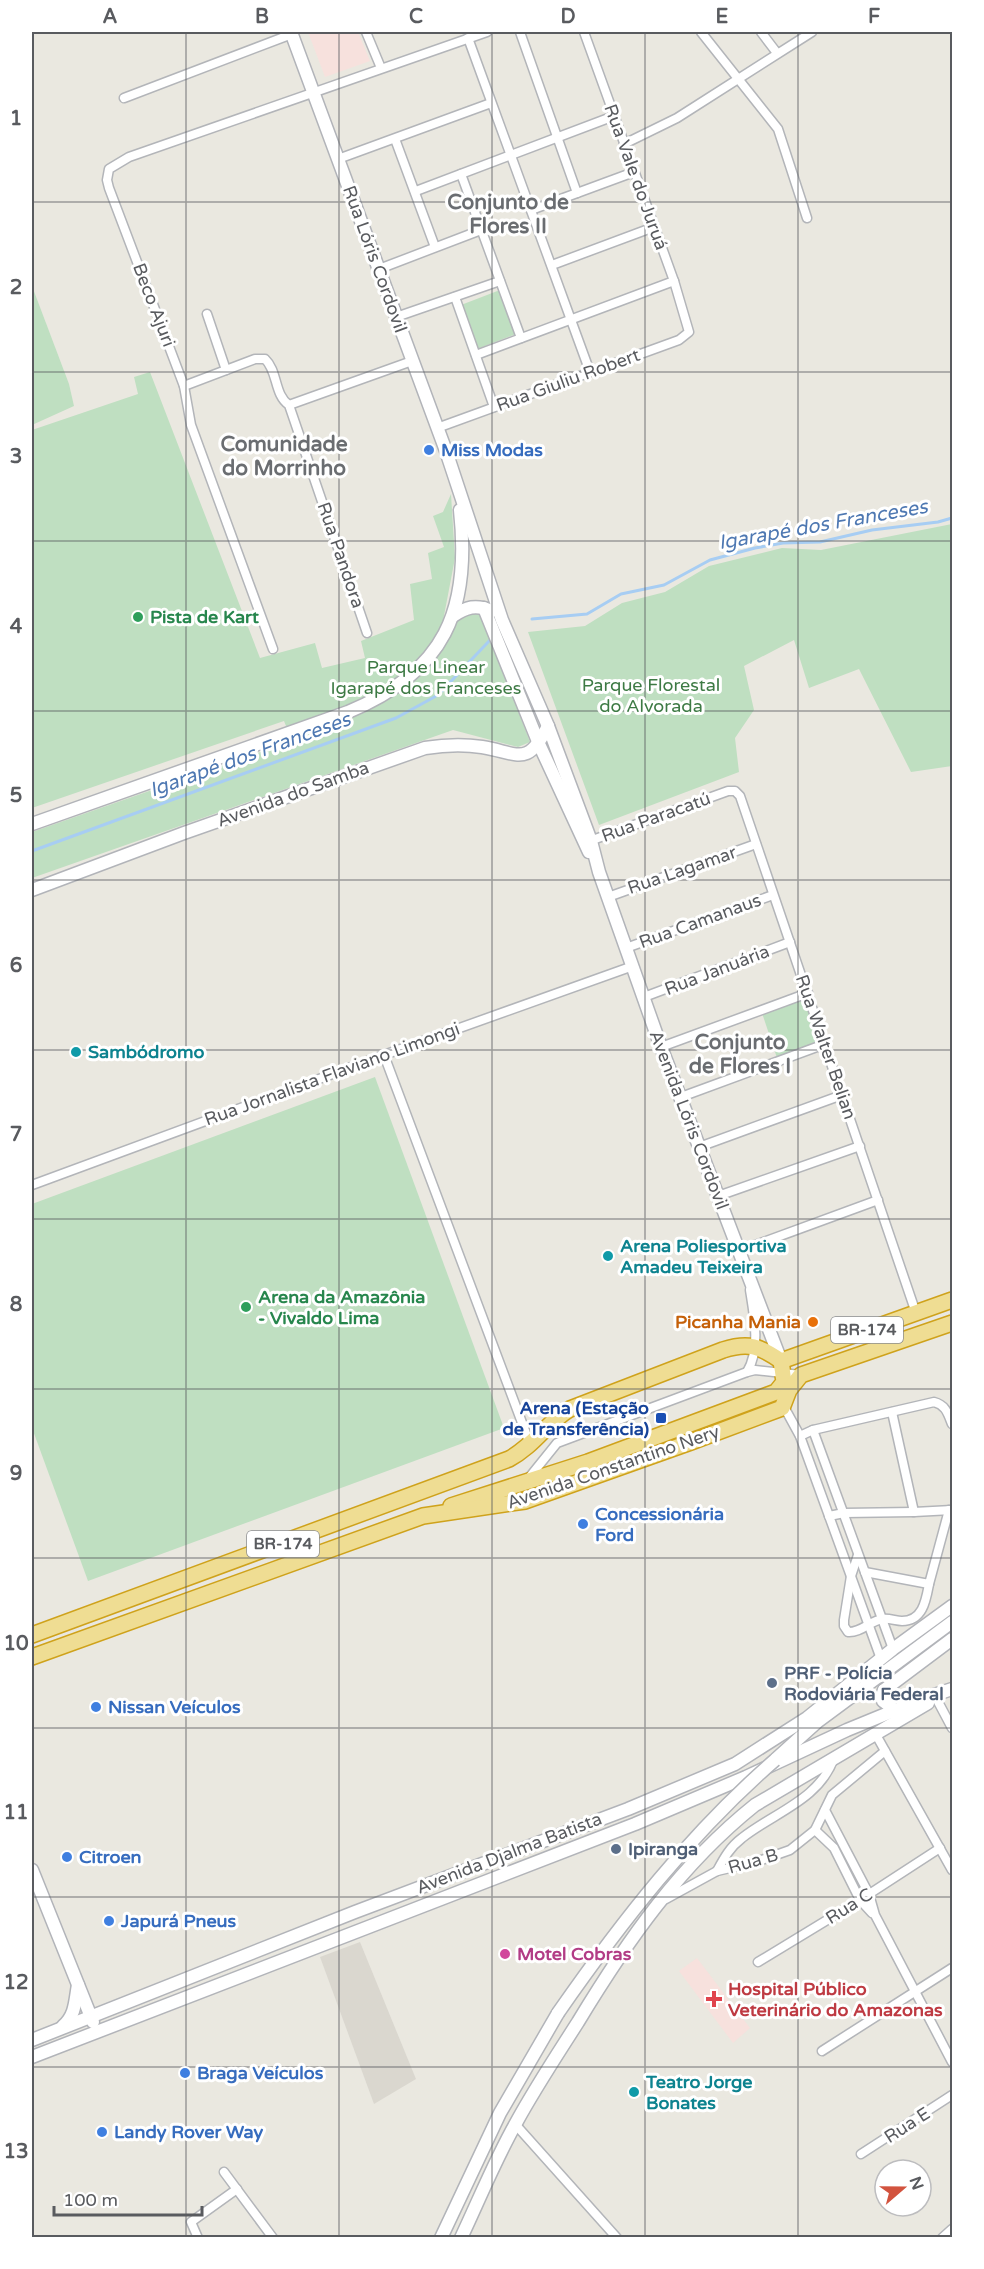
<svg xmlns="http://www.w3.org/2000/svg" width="984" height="2269" font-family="'Varela Round',sans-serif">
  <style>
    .education { fill: #dad7cf }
    .medical { fill: #f7e1dd }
    .green { fill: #bfdfc1 }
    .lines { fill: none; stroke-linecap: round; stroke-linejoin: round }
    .stream { stroke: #a7cdf3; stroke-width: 3 }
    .street-casing { stroke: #b3b5b9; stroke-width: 11 }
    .secondary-casing { stroke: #b2b4b9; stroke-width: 15 }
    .highway-casing { stroke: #cfa21b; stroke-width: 18 }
    .street { stroke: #fff; stroke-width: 8 }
    .secondary { stroke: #fff; stroke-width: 12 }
    .highway { stroke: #efdd93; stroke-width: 15 }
    .secondary-bridge-casing { stroke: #b2b4b9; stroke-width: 15; stroke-linecap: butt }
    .secondary-bridge { stroke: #fff; stroke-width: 12 }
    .grid { fill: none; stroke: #595b5f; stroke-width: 1.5; stroke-opacity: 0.55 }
    .shop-dot { fill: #3f7fe0; stroke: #fff; stroke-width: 2 }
    .leisure-dot { fill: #2e9e5b; stroke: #fff; stroke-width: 2 }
    .culture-dot { fill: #0f9aa8; stroke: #fff; stroke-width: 2 }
    .food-dot { fill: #e8710a; stroke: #fff; stroke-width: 2 }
    .transit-dot { fill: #1a4fb4; stroke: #fff; stroke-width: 2 }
    .service-dot { fill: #5c6f8a; stroke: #fff; stroke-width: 2 }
    .hotel-dot { fill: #d1479c; stroke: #fff; stroke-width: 2 }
    .health-dot { fill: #e0444e; stroke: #fff; stroke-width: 2 }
    .labels { text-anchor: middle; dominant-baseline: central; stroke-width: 6; stroke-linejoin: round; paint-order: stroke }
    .shield { fill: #fff; stroke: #8b8c8f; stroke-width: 1.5 }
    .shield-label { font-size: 16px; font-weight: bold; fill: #595b5f }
    .street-label { font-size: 18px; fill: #595b5f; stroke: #fff }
    .shop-label { font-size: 18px; font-weight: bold; fill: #366cbe; stroke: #fff; text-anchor: start }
    .leisure-label { font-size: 18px; font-weight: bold; fill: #27864d; stroke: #fff; text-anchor: start }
    .park-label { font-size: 18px; fill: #3d7a44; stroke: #fff }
    .culture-label { font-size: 18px; font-weight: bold; fill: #0d838f; stroke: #fff; text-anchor: start }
    .food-label { font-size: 18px; font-weight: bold; fill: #c56008; stroke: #fff; text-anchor: end }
    .transit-label { font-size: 18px; font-weight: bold; fill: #164399; stroke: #fff; text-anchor: end }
    .service-label { font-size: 18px; font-weight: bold; fill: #4e5e75; stroke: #fff; text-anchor: start }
    .hotel-label { font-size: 18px; font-weight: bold; fill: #b23c85; stroke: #fff; text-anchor: start }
    .health-label { font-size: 18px; font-weight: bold; fill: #be3a42; stroke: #fff; text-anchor: start }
    .water-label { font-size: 20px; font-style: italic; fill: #4e78b2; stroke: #fff }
    .quarter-label { font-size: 21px; font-weight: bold; fill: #6a6d71; stroke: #fff }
    .neatline { fill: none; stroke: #595b5f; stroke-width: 2 }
    .grid-label { font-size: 20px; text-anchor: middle; font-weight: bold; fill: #595b5f }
  </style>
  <rect width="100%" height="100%" fill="#eae8e0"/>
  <polygon class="education" points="360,1942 416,2079 374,2104 320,1957"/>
  <g class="medical">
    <polygon points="308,32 358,32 370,61 325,77"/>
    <polygon points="697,1958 750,2028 733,2043 679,1971"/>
  </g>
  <g class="green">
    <polygon points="32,286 69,384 74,406 32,425"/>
    <polygon points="500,290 516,334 477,349 461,305"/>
    <polygon points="150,372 260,658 315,643 322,668 365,658 361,641 414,620 410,584 432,579 428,553 444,547 433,516 443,512 451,494 455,558 443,621 462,619 471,612 482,616 530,742 518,747 453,730 32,878 32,832 292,741 284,721 32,808 32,430 138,394 134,377"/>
    <polygon points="952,524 952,766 911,772 859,669 809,688 794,640 744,666 754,710 735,738 739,772 599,825 528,632 585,626 622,603 665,592 709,566 782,548 821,550"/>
    <polygon points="811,991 828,1040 778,1061 761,1010"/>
    <polygon points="375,1077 504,1428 88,1581 32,1428 32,1204"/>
  </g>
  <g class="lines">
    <g class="stream">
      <polyline points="532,619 587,614 621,594 664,585 710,560 755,548 783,543 820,542 872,530 938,522 952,518"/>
      <polyline points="32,851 396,718 438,695 491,639"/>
    </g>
    <defs>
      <g id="street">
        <polyline points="366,32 381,68"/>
        <polyline points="520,32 577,193"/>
        <polyline points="701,32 778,129 807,218"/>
        <polyline points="761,32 777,53"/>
        <polyline points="468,38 590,372"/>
        <polyline points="124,98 292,34"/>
        <polyline points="395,139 435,247"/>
        <polyline points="624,144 677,118 812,32"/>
        <polyline points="338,159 491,103"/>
        <polyline points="461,174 521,338"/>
        <polyline points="416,191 614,116"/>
        <polyline points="531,210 634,172"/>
        <polyline points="552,265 654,227"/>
        <polyline points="379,269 481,230"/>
        <polyline points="455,297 494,407"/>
        <polyline points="207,314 226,370"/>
        <polyline points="396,317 500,281"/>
        <polyline points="476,355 674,281"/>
        <path d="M184,386l71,-27h10c13,12 9,36 24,46l78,228"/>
        <polyline points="289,405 412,361"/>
        <polyline points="437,428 679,340 689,332 674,281 584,32"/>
        <polyline points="273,649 191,425 184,386 109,188 107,180 109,169 129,157 487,32"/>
        <polyline points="587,842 728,791 735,791 740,796 916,1313"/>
        <polyline points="608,897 756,844"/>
        <polyline points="626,948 773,895"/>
        <polyline points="644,997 790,942"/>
        <polyline points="661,1047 808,993"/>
        <polyline points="384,1055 530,1444"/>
        <polyline points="681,1097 825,1044"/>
        <polyline points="699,1147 842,1095"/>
        <polyline points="32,1185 384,1055 633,966"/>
        <polyline points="718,1196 860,1146"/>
        <polyline points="739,1251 878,1200"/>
        <path d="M747,1372c14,-23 7,-57 3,-82"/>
        <polyline points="783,1405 800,1436 881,1659"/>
        <polyline points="892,1412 914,1512 952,1510"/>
        <polyline points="813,1430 893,1649"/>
        <path d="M800,1436l13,-6 121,-28c12,3 14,12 18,22"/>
        <polyline points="528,1479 557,1443 747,1372 755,1370 801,1375"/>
        <polyline points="829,1516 844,1513 914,1512"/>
        <path d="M858,1555l-7,21 -7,44v6l4,6c13,1 23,-12 35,-13 6,-1 13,2 19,2 21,0 24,-21 27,-37"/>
        <polyline points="865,1572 929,1584 949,1510"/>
        <polyline points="935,1696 952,1728"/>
        <polyline points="875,1733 952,1870"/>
        <polyline points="825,1810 869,1894 875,1915 952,2062"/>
        <polyline points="815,1830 834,1848 860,1900 872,1913"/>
        <path d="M717,1871c7,-13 13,-24 25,-33 33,-26 77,-38 92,-80"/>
        <polyline points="666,1899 717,1871 756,1862 790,1850 815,1830 832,1795 885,1751"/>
        <polyline points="758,1962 860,1900 940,1848"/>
        <polyline points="822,2051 952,1968"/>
        <polyline points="515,2124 617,2238"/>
        <polyline points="861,2154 952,2095"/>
        <polyline points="224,2172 273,2238"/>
        <polyline points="198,2238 191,2222 237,2189"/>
        <polyline points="942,2238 952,2229"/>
      </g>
      <g id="secondary">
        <polyline points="291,32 446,451 502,620 548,726 591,841 599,872 661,1047 781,1361"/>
        <polyline points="484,608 539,744 589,852"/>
        <path d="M453,616c13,-9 23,-12 39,-5"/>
        <path d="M32,824l316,-112c97,-40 123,-102 112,-202"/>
        <path d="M32,890l152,-57 241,-85c19,-3 37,-4 57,-1 37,6 45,21 66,-21"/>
        <polyline points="895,1710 883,1701 882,1696 884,1690 952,1639"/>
        <polyline points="776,1759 817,1722 952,1622"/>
        <polyline points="32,1870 93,2022"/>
        <path d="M63,2026c13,-11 12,-26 15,-41"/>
        <polyline points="32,2040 355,1912 628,1809 735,1764 807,1718 893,1649 952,1606"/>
        <polyline points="32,2057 635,1824 746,1777 847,1730 925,1698 952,1689"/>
        <polyline points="441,2238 500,2113 558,2013"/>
        <path d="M461,2238c18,-38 34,-78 55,-115 19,-35 41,-68 62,-101 49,-81 102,-157 177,-217l173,-102"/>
      </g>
      <g id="highway">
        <polyline points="781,1361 952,1300"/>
        <polyline points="451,1506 588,1462 776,1392 784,1382 781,1361"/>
        <path d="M32,1635l477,-176c26,-14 38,-37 61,-50l153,-59c25,-8 37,-4 58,11"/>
        <polyline points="32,1657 423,1516 525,1501 691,1442 782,1408 789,1390 801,1375 952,1323"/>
      </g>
    </defs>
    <use href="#street" class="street-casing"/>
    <use href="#secondary" class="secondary-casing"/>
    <use href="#highway" class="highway-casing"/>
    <use href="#street" class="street"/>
    <use href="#secondary" class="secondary"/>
    <use href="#highway" class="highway"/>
    <defs>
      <path id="secondary-bridge" d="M558,2013c64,-92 132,-179 217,-253"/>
    </defs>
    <use href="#secondary-bridge" class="secondary-bridge-casing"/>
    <use href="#secondary-bridge" class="secondary-bridge"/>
  </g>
  <path class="grid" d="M186,32v2206M339,32v2206M492,32v2206M645,32v2206M798,32v2206M32,202h920M32,372h920M32,541h920M32,711h920M32,880h920M32,1050h920M32,1219h920M32,1389h920M32,1558h920M32,1728h920M32,1897h920M32,2067h920"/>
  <g class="shop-dot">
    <circle cx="429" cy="450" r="6"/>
    <circle cx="583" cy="1524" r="6"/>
    <circle cx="96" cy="1707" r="6"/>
    <circle cx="67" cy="1857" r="6"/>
    <circle cx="109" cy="1921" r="6"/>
    <circle cx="185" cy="2073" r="6"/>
    <circle cx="102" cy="2132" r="6"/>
  </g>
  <g class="leisure-dot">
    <circle cx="138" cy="617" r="6"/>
    <circle cx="246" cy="1307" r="6"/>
  </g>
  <g class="culture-dot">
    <circle cx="76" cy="1052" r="6"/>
    <circle cx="608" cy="1256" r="6"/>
    <circle cx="634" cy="2092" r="6"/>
  </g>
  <circle class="food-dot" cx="813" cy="1322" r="6"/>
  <rect class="transit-dot" x="655" y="1412" width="12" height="12" rx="3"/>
  <g class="service-dot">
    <circle cx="772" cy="1683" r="6"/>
    <circle cx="616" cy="1849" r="6"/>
  </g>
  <circle class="hotel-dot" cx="505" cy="1954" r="6"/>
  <path class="health-dot" d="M711 1990h6v6h6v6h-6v6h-6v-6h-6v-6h6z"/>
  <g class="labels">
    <g class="shield">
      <rect x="831" y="1317" width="72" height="26" rx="4.5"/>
      <rect x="247" y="1531" width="72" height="26" rx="4.5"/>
    </g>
    <g class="shield-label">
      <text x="867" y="1330">BR-174</text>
      <text x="283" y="1544">BR-174</text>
    </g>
    <g class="street-label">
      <text transform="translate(636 177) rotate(70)">Rua Vale do Juruá</text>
      <text transform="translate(375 259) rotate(70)">Rua Lóris Cordovil</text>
      <text transform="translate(154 305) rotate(69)">Beco Ajuri</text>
      <text transform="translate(568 380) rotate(-20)">Rua Giuliu Robert</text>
      <text transform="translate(341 555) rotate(71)">Rua Pandora</text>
      <text transform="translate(293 794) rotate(-20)">Avenida do Samba</text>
      <text transform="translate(656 817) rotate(-20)">Rua Paracatú</text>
      <text transform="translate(682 870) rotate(-19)">Rua Lagamar</text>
      <text transform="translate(700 921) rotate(-20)">Rua Camanaus</text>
      <text transform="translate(717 970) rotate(-21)">Rua Januária</text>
      <text transform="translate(826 1047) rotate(71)">Rua Walter Belian</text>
      <text transform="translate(332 1074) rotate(-20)">Rua Jornalista Flaviano Limongi</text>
      <text transform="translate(689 1120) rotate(69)">Avenida Lóris Cordovil</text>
      <text transform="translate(613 1467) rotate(-19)">Avenida Constantino Nery</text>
      <text transform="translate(509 1853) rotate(-21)">Avenida Djalma Batista</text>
      <text transform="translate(753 1861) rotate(-16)">Rua B</text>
      <text transform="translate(849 1906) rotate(-32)">Rua C</text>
      <text transform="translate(907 2125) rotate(-33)">Rua E</text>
    </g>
    <g class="shop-label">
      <text x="441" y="450">Miss Modas</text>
      <text x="595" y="1514">Concessionária<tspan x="595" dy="21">Ford</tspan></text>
      <text x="108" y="1707">Nissan Veículos</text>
      <text x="79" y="1857">Citroen</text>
      <text x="121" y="1921">Japurá Pneus</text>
      <text x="197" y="2073">Braga Veículos</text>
      <text x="114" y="2132">Landy Rover Way</text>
    </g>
    <g class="leisure-label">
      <text x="150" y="617">Pista de Kart</text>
      <text x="258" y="1297">Arena da Amazônia<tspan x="258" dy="21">- Vivaldo Lima</tspan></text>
    </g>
    <g class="park-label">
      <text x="426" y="667">Parque Linear<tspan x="426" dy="21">Igarapé dos Franceses</tspan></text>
      <text x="651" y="685">Parque Florestal<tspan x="651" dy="21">do Alvorada</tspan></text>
    </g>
    <g class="culture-label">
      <text x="88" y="1052">Sambódromo</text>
      <text x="620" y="1246">Arena Poliesportiva<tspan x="620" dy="21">Amadeu Teixeira</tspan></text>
      <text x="646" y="2082">Teatro Jorge<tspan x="646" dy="21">Bonates</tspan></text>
    </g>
    <g class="food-label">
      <text x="801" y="1322">Picanha Mania</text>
    </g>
    <g class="transit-label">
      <text x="649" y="1408">Arena (Estação<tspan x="649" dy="21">de Transferência)</tspan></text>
    </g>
    <g class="service-label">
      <text x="784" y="1673">PRF - Polícia<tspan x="784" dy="21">Rodoviária Federal</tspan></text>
      <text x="628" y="1849">Ipiranga</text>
    </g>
    <g class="hotel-label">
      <text x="517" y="1954">Motel Cobras</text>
    </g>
    <g class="health-label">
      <text x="728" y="1989">Hospital Público<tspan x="728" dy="21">Veterinário do Amazonas</tspan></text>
    </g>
    <g class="water-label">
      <text transform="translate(823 525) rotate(-10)">Igarapé dos Franceses</text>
      <text transform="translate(250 755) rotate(-20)">Igarapé dos Franceses</text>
    </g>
    <g class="quarter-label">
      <text x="508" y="202">Conjunto de<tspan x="508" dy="24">Flores II</tspan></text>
      <text x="284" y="444">Comunidade<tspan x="284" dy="24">do Morrinho</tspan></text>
      <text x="740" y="1042">Conjunto<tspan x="740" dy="24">de Flores I</tspan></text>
    </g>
  </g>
  <rect width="984" height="2269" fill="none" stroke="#ffffff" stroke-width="66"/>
  <g transform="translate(903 2188) rotate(70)"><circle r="28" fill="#ffffff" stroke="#bdbdbf" stroke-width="1.5"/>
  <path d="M0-4.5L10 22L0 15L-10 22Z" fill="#d2533e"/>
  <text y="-9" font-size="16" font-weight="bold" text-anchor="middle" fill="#595b5f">N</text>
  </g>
  <path d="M54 2206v9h148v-9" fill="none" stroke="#595b5f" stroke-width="3"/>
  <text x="63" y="2206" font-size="18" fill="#595b5f" stroke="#ffffff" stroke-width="4.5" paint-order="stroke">100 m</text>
  <rect x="33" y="33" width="918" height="2203" class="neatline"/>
  <g class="grid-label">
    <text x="110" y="23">A</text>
    <text x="262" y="23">B</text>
    <text x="416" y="23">C</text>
    <text x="568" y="23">D</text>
    <text x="722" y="23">E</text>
    <text x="874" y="23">F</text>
    <text x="16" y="125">1</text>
    <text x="16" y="294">2</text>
    <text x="16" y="463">3</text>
    <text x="16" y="633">4</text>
    <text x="16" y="802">5</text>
    <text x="16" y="972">6</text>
    <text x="16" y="1141">7</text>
    <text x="16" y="1311">8</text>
    <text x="16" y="1480">9</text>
    <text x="16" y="1650">10</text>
    <text x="16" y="1819">11</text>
    <text x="16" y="1989">12</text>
    <text x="16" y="2158">13</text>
  </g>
</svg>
